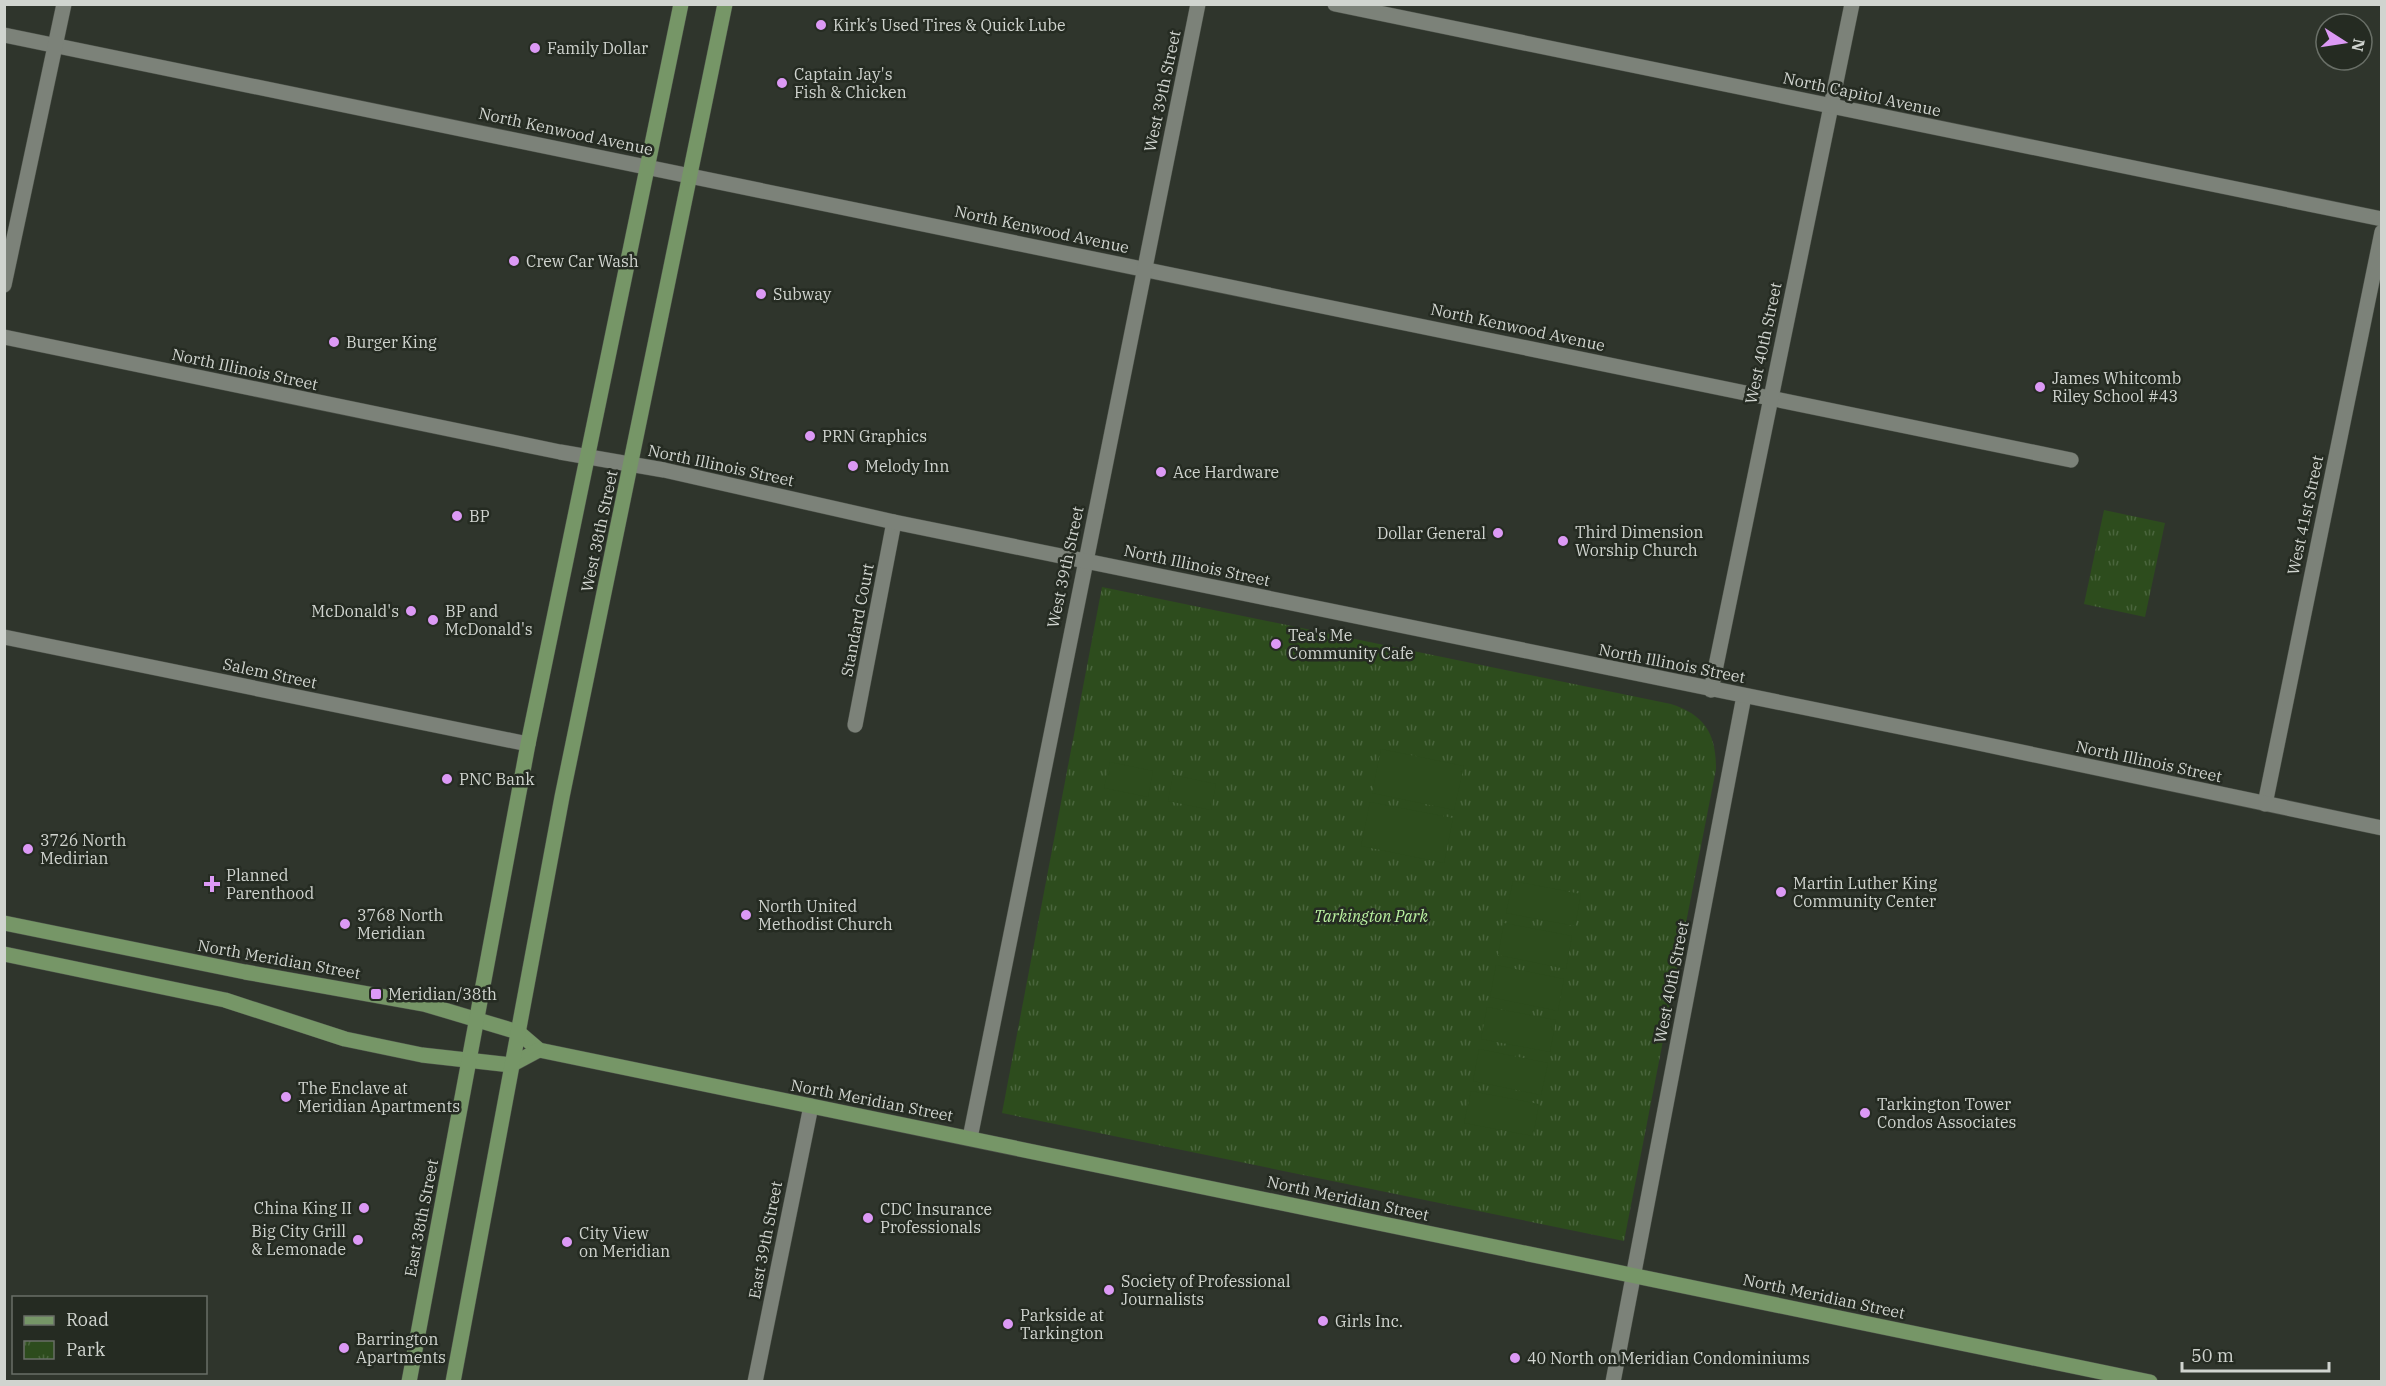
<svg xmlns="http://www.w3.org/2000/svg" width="2386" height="1386" font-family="'IBM Plex Serif',serif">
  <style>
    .park { fill: url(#park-tufts) }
    .garden { fill: #2d4c1d }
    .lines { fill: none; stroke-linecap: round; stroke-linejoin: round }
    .street-casing { stroke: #4b5048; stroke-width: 16 }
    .secondary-casing { stroke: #4b5048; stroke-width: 16 }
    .primary-casing { stroke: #4b5048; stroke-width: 16 }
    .street { stroke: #7c8279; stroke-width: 15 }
    .secondary { stroke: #7c8279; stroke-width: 15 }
    .primary { stroke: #769667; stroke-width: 15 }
    .poi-dot { fill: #dc99f5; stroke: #252b22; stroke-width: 2 }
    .labels { text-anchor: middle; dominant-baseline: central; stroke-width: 5; stroke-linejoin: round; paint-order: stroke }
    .poi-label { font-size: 16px; fill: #d0d4cf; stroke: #252b22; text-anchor: start }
    .street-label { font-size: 16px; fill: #d0d4cf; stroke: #252b22 }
    .park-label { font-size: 16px; font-style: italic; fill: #baf2a1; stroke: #252b22 }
  </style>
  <defs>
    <pattern id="park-tufts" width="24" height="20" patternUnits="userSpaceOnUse" patternTransform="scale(1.5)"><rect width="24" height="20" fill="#2d4c1d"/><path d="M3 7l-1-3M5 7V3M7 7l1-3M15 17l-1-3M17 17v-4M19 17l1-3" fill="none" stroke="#4a653d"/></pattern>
  </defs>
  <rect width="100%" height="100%" fill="#2f352c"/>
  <g class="park">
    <polygon points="2104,510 2165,523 2145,617 2084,604"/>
    <path d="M1102,587l569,117c34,11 45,30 45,65l-92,472 -622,-128z"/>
  </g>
  <g class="garden">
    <polygon points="1381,749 1464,766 1454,810 1372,793"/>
    <polygon points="1110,762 1153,771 1148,797 1104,788"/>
    <polygon points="1173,775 1216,784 1211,810 1168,801"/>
    <polygon points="1370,802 1453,818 1444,863 1361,846"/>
    <polygon points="1513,881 1581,894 1575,926 1506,913"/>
    <polygon points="1504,923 1572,936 1566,969 1498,955"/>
    <polygon points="1496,965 1564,979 1558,1011 1490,997"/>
    <polygon points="1487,1007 1556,1020 1550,1052 1481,1039"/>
    <polygon points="1479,1049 1548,1063 1541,1095 1473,1081"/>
    <polygon points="1471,1091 1539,1104 1533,1136 1464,1123"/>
  </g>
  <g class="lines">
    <defs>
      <g id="street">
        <polyline points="4,35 2071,460"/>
        <polyline points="4,285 64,4"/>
        <polyline points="4,637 528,744"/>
        <polyline points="1711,690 1852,4"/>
        <polyline points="855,725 894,522"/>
        <polyline points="2265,804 2382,232"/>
        <polyline points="970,1138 1198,4"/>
        <polyline points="755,1382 811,1106"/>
        <polyline points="1613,1382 1744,696"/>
      </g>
      <g id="secondary">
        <polyline points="1335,4 2382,219"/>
        <polyline points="4,337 560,452 664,470 894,522 1964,740 2382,828"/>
      </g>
      <g id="primary">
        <polyline points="4,923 245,972 424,1004 518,1032 539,1050 2150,1382"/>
        <polyline points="4,954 225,1000 345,1039 422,1055 511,1065 539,1050"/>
        <polyline points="409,1382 528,744 681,4"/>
        <polyline points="453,1382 562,797 725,4"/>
      </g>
    </defs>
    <use href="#street" class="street-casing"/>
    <use href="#secondary" class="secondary-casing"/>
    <use href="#primary" class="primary-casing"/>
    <use href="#street" class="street"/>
    <use href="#secondary" class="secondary"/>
    <use href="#primary" class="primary"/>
  </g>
  <g class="poi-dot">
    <circle cx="821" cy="25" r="6"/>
    <circle cx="535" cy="48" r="6"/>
    <circle cx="782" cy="83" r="6"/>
    <circle cx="514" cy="261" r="6"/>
    <circle cx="761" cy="294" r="6"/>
    <circle cx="334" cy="342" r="6"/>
    <circle cx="2040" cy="387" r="6"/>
    <circle cx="810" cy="436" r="6"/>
    <circle cx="853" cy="466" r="6"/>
    <circle cx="1161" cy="472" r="6"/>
    <circle cx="457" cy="516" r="6"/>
    <circle cx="1498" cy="533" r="6"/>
    <circle cx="1563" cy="541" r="6"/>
    <circle cx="411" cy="611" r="6"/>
    <circle cx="433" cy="620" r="6"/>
    <circle cx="1276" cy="644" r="6"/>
    <circle cx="447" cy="779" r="6"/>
    <circle cx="28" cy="849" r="6"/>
    <path d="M209 875h6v6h6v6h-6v6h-6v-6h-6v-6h6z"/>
    <circle cx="1781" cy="892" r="6"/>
    <circle cx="746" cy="915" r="6"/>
    <circle cx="345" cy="924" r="6"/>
    <rect x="370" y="988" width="12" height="12" rx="3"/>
    <circle cx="286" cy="1097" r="6"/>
    <circle cx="1865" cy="1113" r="6"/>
    <circle cx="364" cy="1208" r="6"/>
    <circle cx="868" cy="1218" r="6"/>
    <circle cx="358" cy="1240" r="6"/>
    <circle cx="567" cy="1242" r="6"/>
    <circle cx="1109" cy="1290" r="6"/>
    <circle cx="1323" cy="1321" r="6"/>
    <circle cx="1008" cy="1324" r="6"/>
    <circle cx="344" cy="1348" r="6"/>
    <circle cx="1515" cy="1358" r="6"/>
  </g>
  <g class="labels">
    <g class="poi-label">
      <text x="833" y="25">Kirk’s Used Tires &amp; Quick Lube</text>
      <text x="547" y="48">Family Dollar</text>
      <text x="794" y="74">Captain Jay's<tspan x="794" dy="18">Fish &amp; Chicken</tspan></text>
      <text x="526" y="261">Crew Car Wash</text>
      <text x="773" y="294">Subway</text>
      <text x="346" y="342">Burger King</text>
      <text x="2052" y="378">James Whitcomb<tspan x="2052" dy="18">Riley School #43</tspan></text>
      <text x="822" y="436">PRN Graphics</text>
      <text x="865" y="466">Melody Inn</text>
      <text x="1173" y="472">Ace Hardware</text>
      <text x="469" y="516">BP</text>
      <text x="1575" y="532">Third Dimension<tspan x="1575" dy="18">Worship Church</tspan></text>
      <text x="1486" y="533" text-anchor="end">Dollar General</text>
      <text x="399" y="611" text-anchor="end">McDonald's</text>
      <text x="445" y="611">BP and<tspan x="445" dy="18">McDonald's</tspan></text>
      <text x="1288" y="635">Tea's Me<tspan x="1288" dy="18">Community Cafe</tspan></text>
      <text x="459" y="779">PNC Bank</text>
      <text x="40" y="840">3726 North<tspan x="40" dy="18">Medirian</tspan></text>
      <text x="226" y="875">Planned<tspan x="226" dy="18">Parenthood</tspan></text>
      <text x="1793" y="883">Martin Luther King<tspan x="1793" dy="18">Community Center</tspan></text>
      <text x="758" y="906">North United<tspan x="758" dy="18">Methodist Church</tspan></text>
      <text x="357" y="915">3768 North<tspan x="357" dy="18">Meridian</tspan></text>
      <text x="388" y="994">Meridian/38th</text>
      <text x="298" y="1088">The Enclave at<tspan x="298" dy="18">Meridian Apartments</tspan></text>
      <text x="1877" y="1104">Tarkington Tower<tspan x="1877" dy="18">Condos Associates</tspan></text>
      <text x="352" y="1208" text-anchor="end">China King II</text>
      <text x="880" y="1209">CDC Insurance<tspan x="880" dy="18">Professionals</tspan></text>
      <text x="346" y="1231" text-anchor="end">Big City Grill<tspan x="346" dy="18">&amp; Lemonade</tspan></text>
      <text x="579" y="1233">City View<tspan x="579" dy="18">on Meridian</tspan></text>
      <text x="1121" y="1281">Society of Professional<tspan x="1121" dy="18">Journalists</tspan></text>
      <text x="1020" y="1315">Parkside at<tspan x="1020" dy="18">Tarkington</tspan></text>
      <text x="1335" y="1321">Girls Inc.</text>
      <text x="356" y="1339">Barrington<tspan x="356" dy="18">Apartments</tspan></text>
      <text x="1527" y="1358">40 North on Meridian Condominiums</text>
    </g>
    <g class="street-label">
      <text transform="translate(1162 91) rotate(-78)">West 39th Street</text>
      <text transform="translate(1862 94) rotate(12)">North Capitol Avenue</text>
      <text transform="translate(566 131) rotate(12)">North Kenwood Avenue</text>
      <text transform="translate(1042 229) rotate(12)">North Kenwood Avenue</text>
      <text transform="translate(1518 327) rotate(12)">North Kenwood Avenue</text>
      <text transform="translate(1763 343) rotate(-78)">West 40th Street</text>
      <text transform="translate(245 369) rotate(12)">North Illinois Street</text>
      <text transform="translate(721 465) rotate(12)">North Illinois Street</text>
      <text transform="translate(2305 515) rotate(-78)">West 41st Street</text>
      <text transform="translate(599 531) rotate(-78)">West 38th Street</text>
      <text transform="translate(1197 565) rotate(12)">North Illinois Street</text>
      <text transform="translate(1065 567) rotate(-78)">West 39th Street</text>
      <text transform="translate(857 620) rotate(-79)">Standard Court</text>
      <text transform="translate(1672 663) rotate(11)">North Illinois Street</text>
      <text transform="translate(270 673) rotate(12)">Salem Street</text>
      <text transform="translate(2149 761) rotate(12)">North Illinois Street</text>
      <text transform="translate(279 959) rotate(10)">North Meridian Street</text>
      <text transform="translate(1671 982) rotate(-79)">West 40th Street</text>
      <text transform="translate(872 1100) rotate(11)">North Meridian Street</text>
      <text transform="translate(1348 1198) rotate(12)">North Meridian Street</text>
      <text transform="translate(421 1218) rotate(-79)">East 38th Street</text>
      <text transform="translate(765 1240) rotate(-79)">East 39th Street</text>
      <text transform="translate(1824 1296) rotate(12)">North Meridian Street</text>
    </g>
    <g class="park-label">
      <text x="1371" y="916">Tarkington Park</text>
    </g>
  </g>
  <rect width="2386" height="1386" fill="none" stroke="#d0d4cf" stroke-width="12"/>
  <rect x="12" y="1296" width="195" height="78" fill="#252b22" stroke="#696f67" stroke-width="1.5"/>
  <rect x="24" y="1316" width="30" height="9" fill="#769667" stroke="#696f67" stroke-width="1.5"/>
  <text x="66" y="1326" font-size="18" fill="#d0d4cf">Road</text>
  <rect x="24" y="1341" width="30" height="18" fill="url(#park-tufts)" stroke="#696f67" stroke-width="1.5"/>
  <text x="66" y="1356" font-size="18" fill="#d0d4cf">Park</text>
  <g transform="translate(2344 42) rotate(102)"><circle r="28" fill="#252b22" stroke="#696f67" stroke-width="1.5"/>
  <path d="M0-4.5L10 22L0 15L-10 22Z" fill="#dc99f5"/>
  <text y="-9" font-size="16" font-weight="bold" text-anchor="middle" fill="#d0d4cf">N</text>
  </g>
  <path d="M2182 1362v9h147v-9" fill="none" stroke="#d0d4cf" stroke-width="3"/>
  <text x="2191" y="1362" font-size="18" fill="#d0d4cf" stroke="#252b22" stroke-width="4.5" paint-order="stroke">50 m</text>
</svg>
